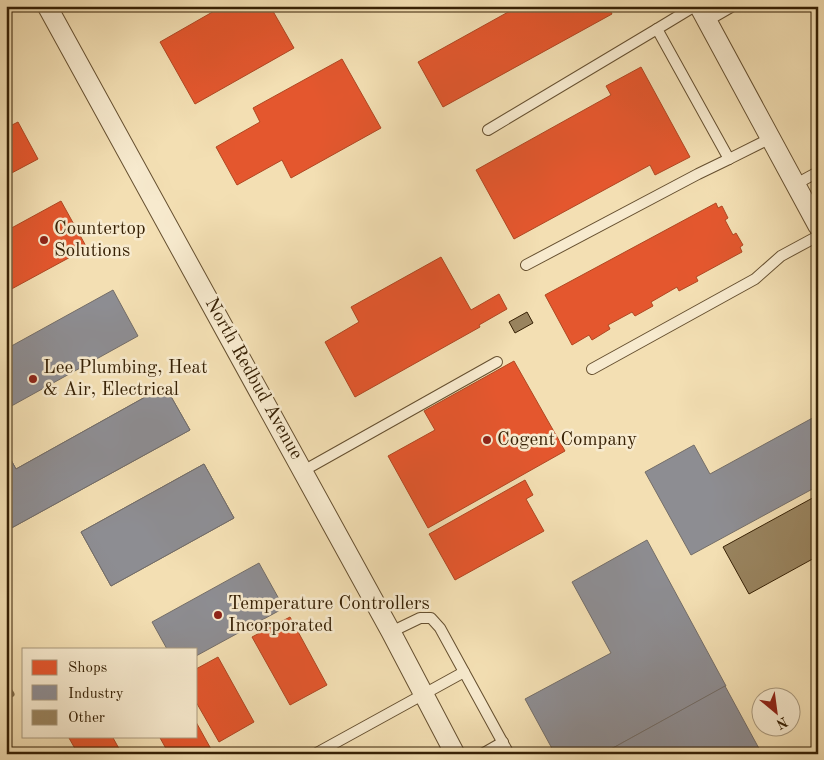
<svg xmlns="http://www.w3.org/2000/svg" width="824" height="760" font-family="'Old Standard TT',serif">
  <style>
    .shops { fill: #e4572e; stroke: #b04722 }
    .industry { fill: #8d8d92; stroke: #736d68 }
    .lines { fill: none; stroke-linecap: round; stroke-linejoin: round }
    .stream { stroke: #816c4a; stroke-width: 7 }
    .building { fill: #99845f; stroke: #372105 }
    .lane-casing { stroke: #665030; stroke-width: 12 }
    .street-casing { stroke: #665030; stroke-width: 21 }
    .lane { stroke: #f7eace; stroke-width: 10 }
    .street { stroke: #f7eace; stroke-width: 19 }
    .poi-dot { fill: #8f2418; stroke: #f7eace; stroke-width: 2 }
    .labels { text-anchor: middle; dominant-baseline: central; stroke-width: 5; stroke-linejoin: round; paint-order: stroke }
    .poi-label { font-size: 19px; fill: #372105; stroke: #f7eace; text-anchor: start }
    .street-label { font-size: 19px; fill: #372105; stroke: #f7eace }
  </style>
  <rect width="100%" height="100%" fill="#f3dfb3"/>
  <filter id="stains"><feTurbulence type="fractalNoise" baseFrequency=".004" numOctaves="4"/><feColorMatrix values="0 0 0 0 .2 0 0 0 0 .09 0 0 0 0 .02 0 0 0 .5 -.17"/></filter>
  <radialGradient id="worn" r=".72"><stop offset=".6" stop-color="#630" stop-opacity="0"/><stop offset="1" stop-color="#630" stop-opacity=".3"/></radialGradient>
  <g class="shops">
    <polygon points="223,6 270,6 294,48 195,104 160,42"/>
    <polygon points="519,6 608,6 612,14 443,107 418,62"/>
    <polygon points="342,59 381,128 291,178 282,160 237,185 216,147 260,122 253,108"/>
    <polygon points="641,67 690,157 655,175 650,165 514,239 476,170 611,95 606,86"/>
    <polygon points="18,122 38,159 6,176 6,128"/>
    <polygon points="61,201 87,248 6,292 6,231"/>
    <polygon points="716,203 718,208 722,206 728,218 725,220 733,235 736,233 743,245 740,247 742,252 696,277 698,281 679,291 677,287 651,302 653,306 635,316 632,312 608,325 610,329 592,340 589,335 572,345 545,295"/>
    <polygon points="441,257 471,310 499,294 507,309 479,325 480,327 355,397 325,342 359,322 351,307"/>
    <polygon points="514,361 565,451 428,528 388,456 435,430 424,411"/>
    <polygon points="525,480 533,495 526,499 544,531 455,580 429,534"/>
    <polygon points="290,617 327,685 290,705 252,637"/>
    <polygon points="218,657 254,722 219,742 196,702 196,669"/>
    <polygon points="196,722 211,749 203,754 169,754 159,736 196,736"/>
    <polygon points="72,736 112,736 122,754 78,754 69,738"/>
  </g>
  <g class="industry">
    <polygon points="113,290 138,336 6,409 6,349"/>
    <polygon points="165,386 190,430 6,531 6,451 16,469"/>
    <polygon points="165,386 190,430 6,531 6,451 16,469"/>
    <polygon points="818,415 818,486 691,555 645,472 694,445 710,474"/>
    <polygon points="204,464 234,518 111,586 81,532"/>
    <polygon points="204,464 234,518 111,586 81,532"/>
    <polygon points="647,540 726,686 602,754 555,754 525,699 611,653 572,582"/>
    <polygon points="259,563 284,608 196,656 196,649 167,649 152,622"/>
    <polygon points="725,686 762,754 602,754"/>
  </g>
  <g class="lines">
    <polyline class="stream" points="6,686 11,694"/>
  </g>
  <g class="building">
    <polygon points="527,312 533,323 515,333 509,322"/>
    <polygon points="818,495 818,556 749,594 723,547"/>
  </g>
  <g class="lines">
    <defs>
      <g id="lane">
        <polyline points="695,6 657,29 729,159 771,138"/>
        <polyline points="707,21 733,6"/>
        <polyline points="488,130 657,29"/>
        <polyline points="796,184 818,172"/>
        <polyline points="526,265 698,174 729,159"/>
        <polyline points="592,369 755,279 781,256 818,236"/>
        <polyline points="303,471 497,362"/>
        <polyline points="391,632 420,618 431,618 440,628 509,754"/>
        <polyline points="315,754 464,672"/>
        <polyline points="482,754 503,742"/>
      </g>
      <g id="street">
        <polyline points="47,6 391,632 455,754"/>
        <polyline points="699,6 818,226"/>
      </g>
    </defs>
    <use href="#lane" class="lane-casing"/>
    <use href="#street" class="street-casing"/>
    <use href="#lane" class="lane"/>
    <use href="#street" class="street"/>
  </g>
  <g class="poi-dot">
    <circle cx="44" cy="240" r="5"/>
    <circle cx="33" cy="379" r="5"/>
    <circle cx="487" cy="440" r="5"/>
    <circle cx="218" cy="615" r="5"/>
  </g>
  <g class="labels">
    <g class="poi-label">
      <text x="54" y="229">Countertop<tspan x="54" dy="22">Solutions</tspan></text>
      <text x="43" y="368">Lee Plumbing, Heat<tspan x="43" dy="22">&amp; Air, Electrical</tspan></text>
      <text x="497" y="440">Cogent Company</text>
      <text x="228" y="604">Temperature Controllers<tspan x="228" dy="22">Incorporated</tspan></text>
    </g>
    <g class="street-label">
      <text transform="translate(253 379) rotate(61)">North Redbud Avenue</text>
    </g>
  </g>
  <rect width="824" height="760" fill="none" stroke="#f3dfb3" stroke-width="25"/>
  <rect x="8" y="8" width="809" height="745" fill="none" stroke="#372105" stroke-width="2.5"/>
  <rect x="12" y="12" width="799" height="735" fill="none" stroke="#372105"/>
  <rect x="22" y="648" width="175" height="90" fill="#f7eace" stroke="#aa9a7e"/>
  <rect x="32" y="660" width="25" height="15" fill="#e4572e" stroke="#aa9a7e"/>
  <text x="68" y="672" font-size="15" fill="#372105">Shops</text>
  <rect x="32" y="685" width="25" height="15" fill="#8d8d92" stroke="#aa9a7e"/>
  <text x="68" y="698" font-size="15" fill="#372105">Industry</text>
  <rect x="32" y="710" width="25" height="15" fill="#99845f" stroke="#aa9a7e"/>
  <text x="68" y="722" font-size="15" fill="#372105">Other</text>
  <g transform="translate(776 712) rotate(151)"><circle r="24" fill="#f7eace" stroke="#aa9a7e"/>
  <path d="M0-4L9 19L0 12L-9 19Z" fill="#8f2418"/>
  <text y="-8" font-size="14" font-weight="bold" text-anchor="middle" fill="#372105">N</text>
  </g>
  <rect width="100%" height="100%" filter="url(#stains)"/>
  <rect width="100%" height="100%" fill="url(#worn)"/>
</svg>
